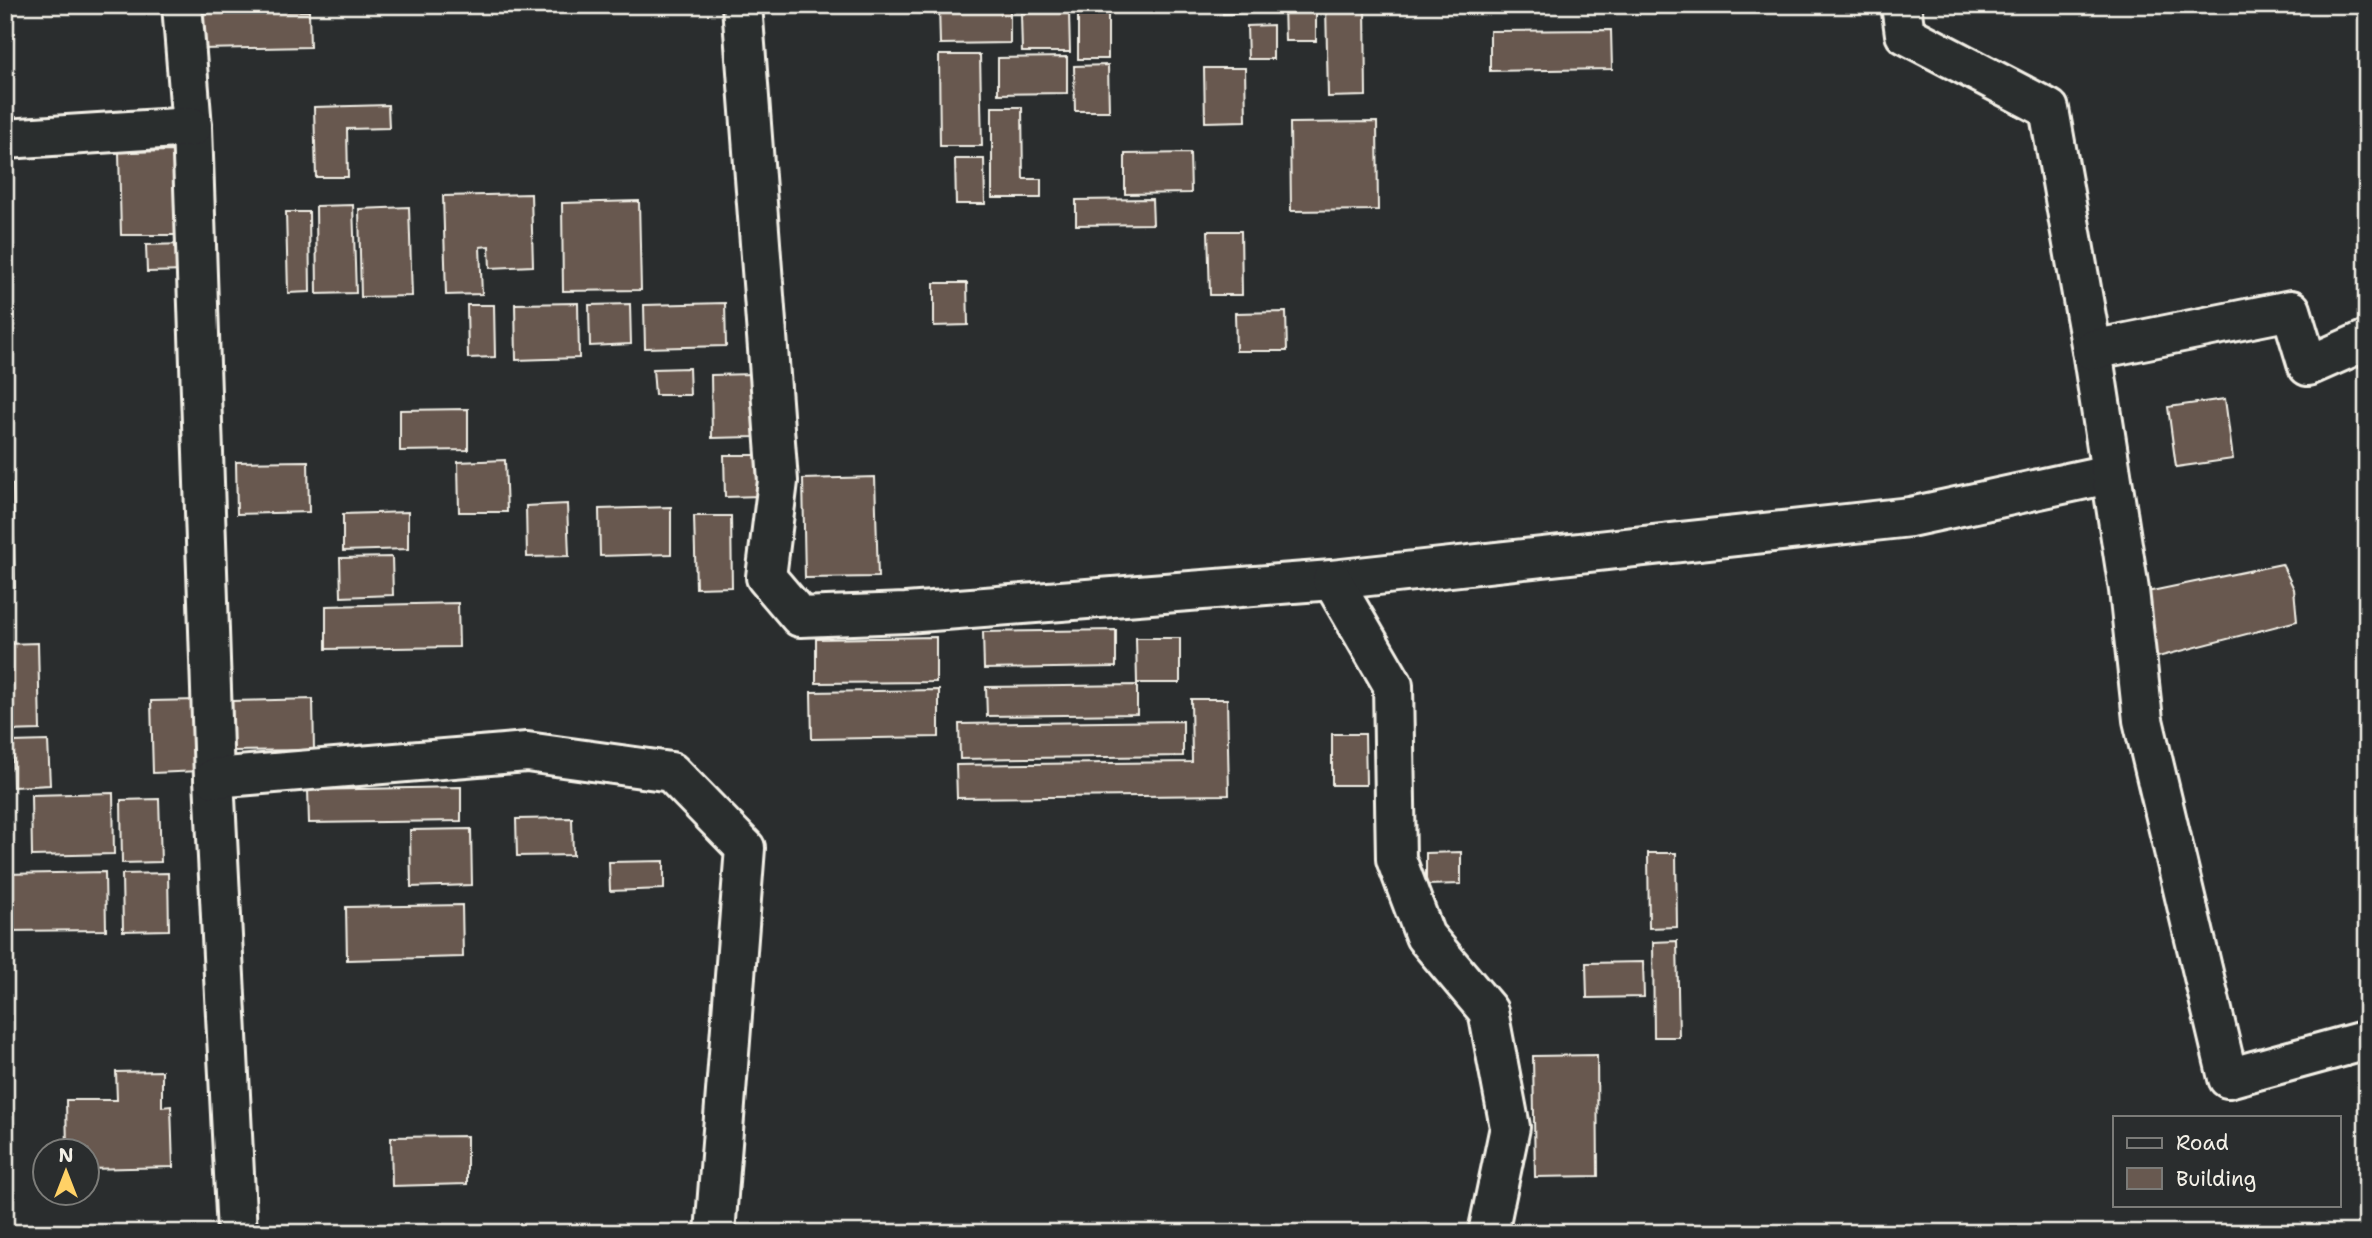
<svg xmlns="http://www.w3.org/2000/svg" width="2372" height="1238" font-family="'Shantell Sans',sans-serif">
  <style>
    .building { fill: #685950; stroke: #f4f1e8; stroke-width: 2 }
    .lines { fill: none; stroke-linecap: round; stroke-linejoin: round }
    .minor-casing { stroke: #f4f1e8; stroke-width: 44 }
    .minor { stroke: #2a2d2e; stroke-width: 38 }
  </style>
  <rect width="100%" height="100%" fill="#2a2d2e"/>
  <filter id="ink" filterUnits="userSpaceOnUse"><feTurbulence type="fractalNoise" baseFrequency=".0143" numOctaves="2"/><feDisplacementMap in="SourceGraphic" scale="14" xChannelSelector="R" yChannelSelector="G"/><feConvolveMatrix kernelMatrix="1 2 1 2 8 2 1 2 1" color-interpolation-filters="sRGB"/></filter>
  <g filter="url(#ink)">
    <g class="building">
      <polygon points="939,5 1010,5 1010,43 940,44"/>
      <rect x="1078" y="5" width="30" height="54"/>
      <polygon points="1223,5 1254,5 1254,13 1223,14"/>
      <polygon points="1284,5 1316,5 1316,41 1285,41"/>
      <polygon points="1326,5 1365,5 1366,96 1328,97"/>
      <polygon points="309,11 310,47 202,49 201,13"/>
      <polygon points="1069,12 1070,52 1022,52 1021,13"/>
      <polygon points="1273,25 1273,59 1248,59 1247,26"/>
      <polygon points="1611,30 1612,69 1490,71 1490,31"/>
      <polygon points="939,55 980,55 982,146 940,146"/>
      <polygon points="1067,57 1067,93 998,94 998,58"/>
      <polygon points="1108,65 1109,111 1075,111 1074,66"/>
      <polygon points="1204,68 1245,68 1246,121 1205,122"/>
      <polygon points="388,105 389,128 347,129 348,177 316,177 314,107"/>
      <polygon points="992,107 1022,107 1023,179 1041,179 1041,198 992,198"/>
      <polygon points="1377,122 1378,210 1291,211 1290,123"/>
      <polygon points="174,151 176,235 121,235 119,152"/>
      <polygon points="1190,153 1191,193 1125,194 1125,154"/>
      <polygon points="955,159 984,159 985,204 956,204"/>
      <polygon points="531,194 533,266 490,268 489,246 480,247 482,294 446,295 443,196"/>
      <polygon points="1152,199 1153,224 1076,225 1076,200"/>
      <polygon points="639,201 641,290 563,291 562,203"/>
      <polygon points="353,205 356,293 317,294 316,206"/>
      <polygon points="409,207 412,296 361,297 359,209"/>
      <polygon points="286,212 309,212 310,292 288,293"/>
      <polygon points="1208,231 1241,231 1242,295 1210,295"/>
      <polygon points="186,244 186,271 147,272 146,245"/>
      <polygon points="934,283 967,283 968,325 934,326"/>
      <polygon points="578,303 579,358 516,360 515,304"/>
      <polygon points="725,303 726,346 645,348 644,305"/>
      <polygon points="630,304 631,344 590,346 589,305"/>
      <polygon points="467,305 494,305 495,357 468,358"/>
      <polygon points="1286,312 1287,351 1236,351 1235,313"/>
      <polygon points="689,368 690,395 655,395 653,369"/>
      <polygon points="753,374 754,437 712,438 711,375"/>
      <polygon points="2225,399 2233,459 2176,467 2168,407"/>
      <polygon points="468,409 468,450 400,451 400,410"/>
      <polygon points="724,455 760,455 761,496 725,497"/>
      <polygon points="505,460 507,512 459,512 458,462"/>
      <polygon points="308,461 309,512 237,514 236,462"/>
      <polygon points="875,477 878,577 805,578 803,479"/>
      <polygon points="5,484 13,484 15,587 5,587"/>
      <polygon points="567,504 569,556 527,557 526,506"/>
      <polygon points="671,507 671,554 600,556 599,509"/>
      <polygon points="408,512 408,549 343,551 343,514"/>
      <polygon points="694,516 731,516 732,587 696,588"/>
      <polygon points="392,557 393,595 341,597 340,558"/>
      <polygon points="2282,564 2294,589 2297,621 2154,658 2154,626 2142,593"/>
      <polygon points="458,603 459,647 326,649 326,606"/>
      <polygon points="1116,630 1116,667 984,669 983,632"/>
      <polygon points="936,637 936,682 816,683 816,639"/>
      <polygon points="1136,638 1180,638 1180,683 1137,683"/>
      <polygon points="38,643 40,730 5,731 5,644"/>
      <polygon points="1137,685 1137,714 987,716 986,687"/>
      <polygon points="939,690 939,737 812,739 811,692"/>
      <polygon points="313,699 314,750 233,751 232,701"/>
      <polygon points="1191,699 1227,699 1229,795 957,798 956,765 1192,762"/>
      <polygon points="198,700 200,771 153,773 151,701"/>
      <polygon points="1183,721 1183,756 960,759 959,724"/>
      <polygon points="1332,734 1365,734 1366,785 1332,785"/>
      <polygon points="48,741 50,785 13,787 12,742"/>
      <polygon points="461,787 461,821 309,823 308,790"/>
      <polygon points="113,793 114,854 32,856 31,795"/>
      <polygon points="159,799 161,862 122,863 121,800"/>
      <polygon points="572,818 573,855 517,856 516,819"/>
      <polygon points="471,829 472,885 411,887 410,830"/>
      <polygon points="1461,852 1461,884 1426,885 1426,853"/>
      <polygon points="1648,853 1676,853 1677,927 1649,928"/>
      <polygon points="664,861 664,889 610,891 609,862"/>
      <polygon points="105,872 106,930 5,931 5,874"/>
      <polygon points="168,873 169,930 123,931 122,874"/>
      <polygon points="462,905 463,957 347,960 346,907"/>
      <polygon points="1677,941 1679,1037 1654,1037 1653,942"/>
      <polygon points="1643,962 1644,997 1587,998 1586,963"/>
      <polygon points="1597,1055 1598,1176 1535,1177 1533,1056"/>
      <polygon points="162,1071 162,1107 171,1106 173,1167 88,1169 88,1150 67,1150 66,1100 117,1100 116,1072"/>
      <polygon points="467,1136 467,1184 392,1186 391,1137"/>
    </g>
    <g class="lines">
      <defs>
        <g id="minor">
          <polyline points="182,5 192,127 214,778 237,1233"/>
          <polyline points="742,5 778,481 766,577 800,617 906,613 1332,580 1910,517 2109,474"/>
          <polyline points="1901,5 1905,34 2049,109 2092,350 2129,590 2143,720 2228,1078 2367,1040"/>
          <polyline points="5,139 192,127"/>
          <polyline points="2092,350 2291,310 2308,366 2367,340"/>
          <polyline points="1332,580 1393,685 1396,859 1425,936 1488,1011 1510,1127 1488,1233"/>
          <polyline points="214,778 527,752 671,772 745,848 715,1233"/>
        </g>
      </defs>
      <use href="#minor" class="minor-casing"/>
      <use href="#minor" class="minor"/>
    </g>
  </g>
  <rect width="2372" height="1238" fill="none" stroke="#2a2d2e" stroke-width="28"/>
  <rect x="14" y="14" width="2344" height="1210" fill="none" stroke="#f4f1e8" stroke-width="2.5" filter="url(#ink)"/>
  <rect x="2113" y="1116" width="228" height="91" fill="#2a2d2e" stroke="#7b7b78" stroke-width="2"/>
  <rect x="2127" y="1138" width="35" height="10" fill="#2a2d2e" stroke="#7b7b78" stroke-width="2"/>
  <text x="2176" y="1150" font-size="21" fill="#f4f1e8">Road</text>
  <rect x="2127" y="1168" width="35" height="21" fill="#685950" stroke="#7b7b78" stroke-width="2"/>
  <text x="2176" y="1186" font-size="21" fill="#f4f1e8">Building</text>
  <g transform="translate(66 1172)"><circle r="33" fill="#2a2d2e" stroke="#7b7b78" stroke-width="2"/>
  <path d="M0-5L12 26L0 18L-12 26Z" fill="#ffd166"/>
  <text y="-10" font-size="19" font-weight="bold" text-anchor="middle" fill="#f4f1e8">N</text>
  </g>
</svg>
